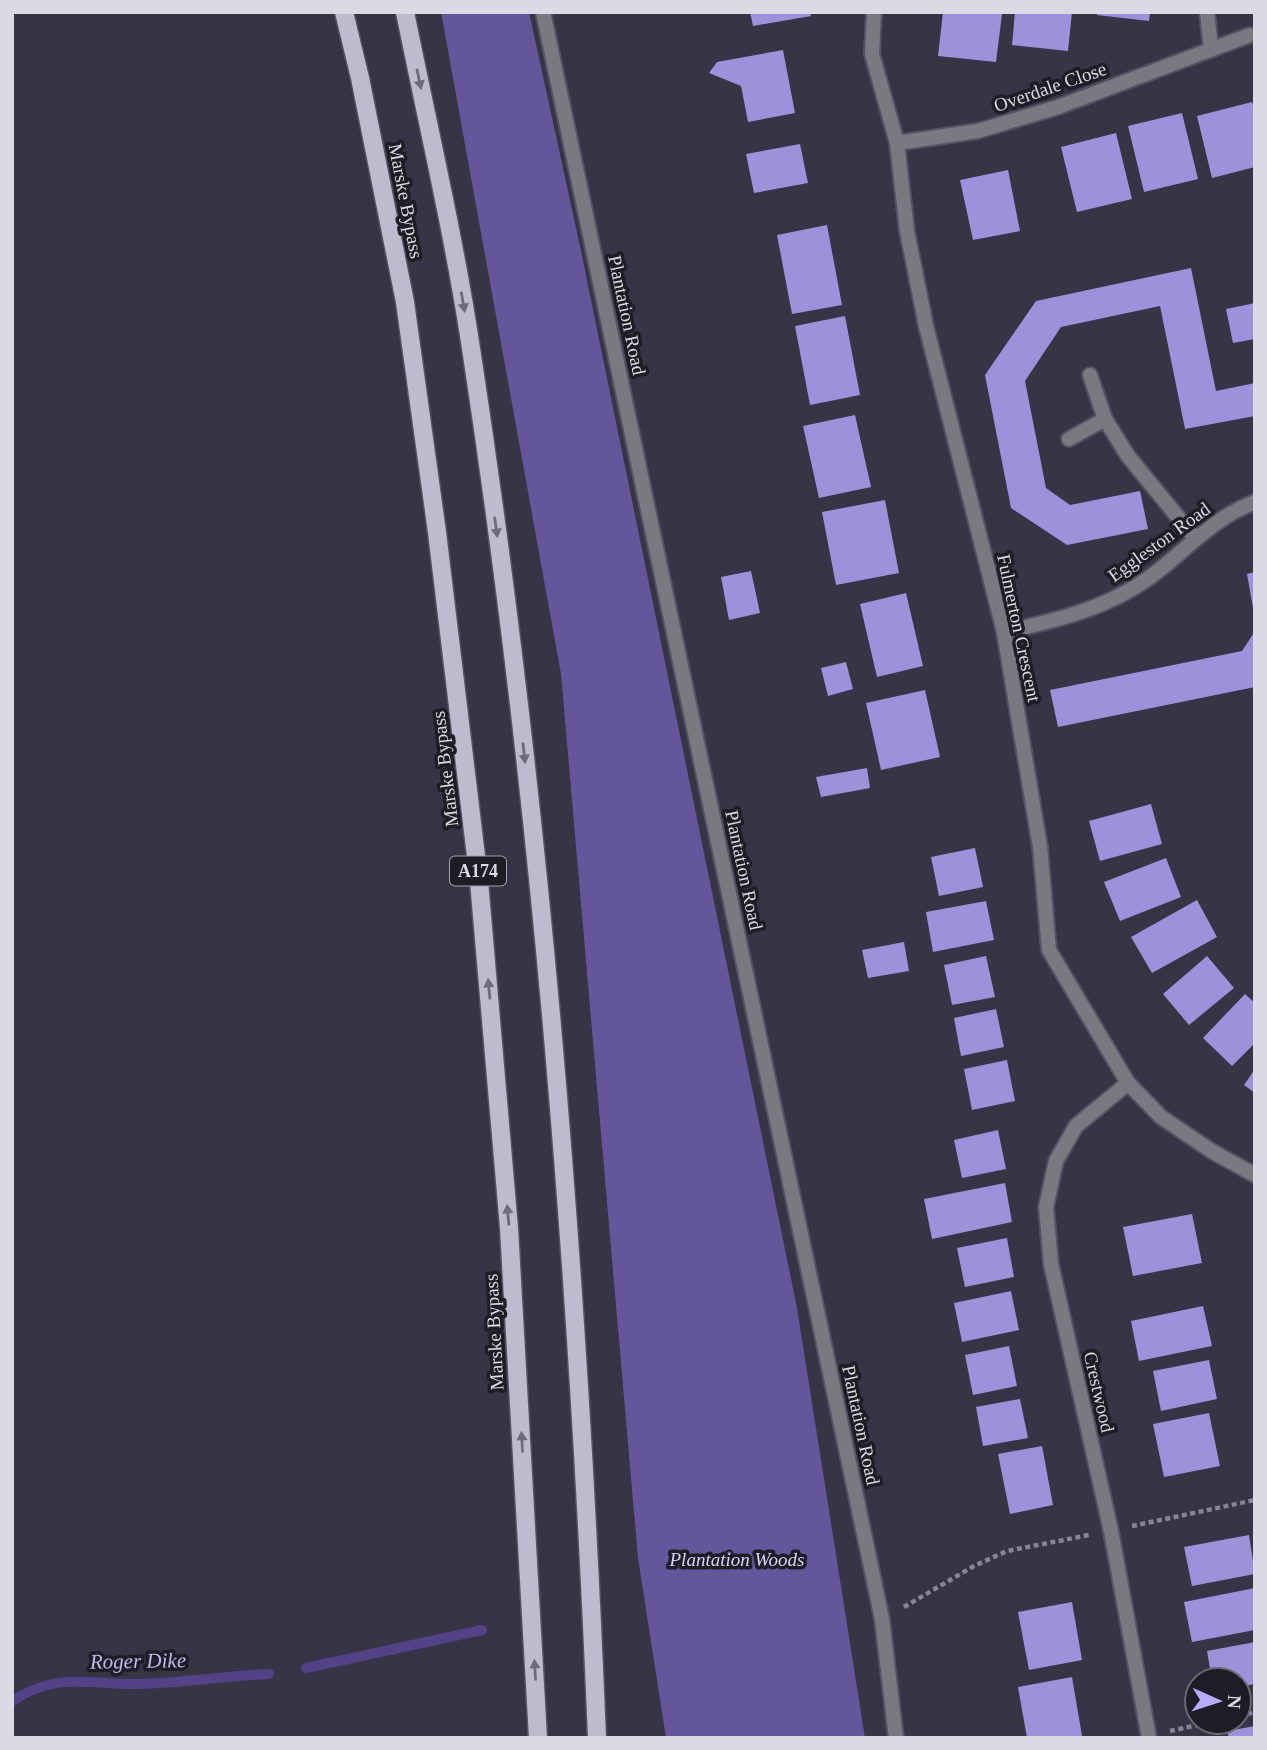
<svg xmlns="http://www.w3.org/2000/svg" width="1267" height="1750" font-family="'Times New Roman',serif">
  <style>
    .forest { fill: #64569b }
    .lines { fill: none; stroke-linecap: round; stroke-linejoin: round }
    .stream { stroke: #524386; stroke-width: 10 }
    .building { fill: #9e91db }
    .minor-casing { stroke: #545262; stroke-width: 18 }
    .primary-casing { stroke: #545262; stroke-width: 21 }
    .path { stroke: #868593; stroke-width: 4.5; stroke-dasharray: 5 3.5; stroke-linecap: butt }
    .minor { stroke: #7a7982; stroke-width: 14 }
    .primary { stroke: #bdbbcd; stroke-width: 18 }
    .oneway { fill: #6e6c79 }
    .labels { text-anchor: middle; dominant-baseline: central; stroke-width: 7; stroke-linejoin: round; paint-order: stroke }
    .shield { fill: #1e1d25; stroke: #a2a1ab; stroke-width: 2 }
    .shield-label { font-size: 18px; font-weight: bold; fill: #dad9e4 }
    .street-label { font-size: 19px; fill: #dad9e4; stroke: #1e1d25 }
    .park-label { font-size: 19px; font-style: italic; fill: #d8d3fb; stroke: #1e1d25 }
    .water-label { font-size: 21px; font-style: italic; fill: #c0b8f2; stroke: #1e1d25 }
  </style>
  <rect width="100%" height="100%" fill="#363445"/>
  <polygon class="forest" points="441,12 529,12 580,246 797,1308 865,1738 666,1738 638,1558 561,674"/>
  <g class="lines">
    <g class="stream">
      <polyline points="306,1668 482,1630"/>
      <path d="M12,1701c47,-30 76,-16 126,-17 44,-1 88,-8 131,-10"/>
    </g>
  </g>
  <g class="building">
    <polygon points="750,12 810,12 811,16 753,26"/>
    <polygon points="943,12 1002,14 996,62 938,56"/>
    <polygon points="1015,12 1072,12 1068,51 1012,45"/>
    <polygon points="1097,12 1150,12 1149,21 1097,15"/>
    <polygon points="783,50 795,113 748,122 741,86 709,73 717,62"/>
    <polygon points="1252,102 1255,112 1255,167 1212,178 1197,116"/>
    <polygon points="1182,113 1198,179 1144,192 1128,126"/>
    <polygon points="1116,133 1132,199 1077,212 1061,147"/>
    <polygon points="800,144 808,183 754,193 746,154"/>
    <polygon points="1008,170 1020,231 973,240 960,180"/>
    <polygon points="827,225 842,305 792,314 777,235"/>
    <polygon points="1191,268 1216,391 1255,383 1255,416 1185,429 1160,306 1061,327 1025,381 1046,488 1070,505 1140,491 1148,529 1067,545 1011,508 985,375 1036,301"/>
    <polygon points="1255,303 1255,339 1233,343 1226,309"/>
    <polygon points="845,316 860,395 810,405 795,326"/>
    <polygon points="855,415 871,487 819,498 803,426"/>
    <polygon points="885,500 899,573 836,585 822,512"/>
    <polygon points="751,571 760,613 729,620 721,577"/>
    <polygon points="1255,572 1255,608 1253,608 1247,574"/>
    <polygon points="906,593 923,666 877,677 860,604"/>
    <polygon points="1255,631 1255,687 1058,727 1050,690 1242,651"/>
    <polygon points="846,662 853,689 828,696 821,668"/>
    <polygon points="925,690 940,757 881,770 866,703"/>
    <polygon points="867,768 870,788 821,797 816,777"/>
    <polygon points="1151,804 1162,844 1100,861 1089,821"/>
    <polygon points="975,848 983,887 939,896 931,857"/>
    <polygon points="1166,858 1181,897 1120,921 1104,882"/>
    <polygon points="1197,900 1217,937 1152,973 1131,937"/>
    <polygon points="986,901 994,940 933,952 926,912"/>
    <polygon points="904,942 909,971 868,978 862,950"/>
    <polygon points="986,956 995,997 952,1005 944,965"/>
    <polygon points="1207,956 1234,988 1189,1025 1163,994"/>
    <polygon points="1245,994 1255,1003 1255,1043 1232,1066 1203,1038"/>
    <polygon points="996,1009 1004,1047 961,1056 954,1018"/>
    <polygon points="1007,1060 1015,1101 972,1110 964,1069"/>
    <polygon points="1255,1069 1255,1093 1244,1085"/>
    <polygon points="998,1130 1006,1169 962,1178 954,1140"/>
    <polygon points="1005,1183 1012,1222 932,1239 924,1199"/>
    <polygon points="1192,1214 1202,1263 1133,1276 1123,1227"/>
    <polygon points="1007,1238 1014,1277 965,1287 957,1248"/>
    <polygon points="1011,1291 1019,1330 962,1342 954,1303"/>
    <polygon points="1203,1306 1212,1346 1139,1361 1131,1321"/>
    <polygon points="1009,1346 1017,1386 973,1395 965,1355"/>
    <polygon points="1209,1360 1217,1399 1161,1411 1153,1371"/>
    <polygon points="1020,1399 1028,1438 983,1446 976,1407"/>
    <polygon points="1209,1413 1220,1466 1164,1477 1153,1424"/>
    <polygon points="1042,1446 1053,1505 1010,1514 998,1454"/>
    <polygon points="1249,1535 1255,1574 1192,1586 1184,1547"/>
    <polygon points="1255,1588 1255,1630 1192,1642 1184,1602"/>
    <polygon points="1072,1602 1082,1660 1029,1670 1018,1612"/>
    <polygon points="1255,1642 1255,1684 1239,1687 1239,1680 1212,1680 1207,1651"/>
    <polygon points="1072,1677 1082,1736 1027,1738 1018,1687"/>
    <polygon points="1255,1726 1255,1738 1229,1738 1227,1731"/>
  </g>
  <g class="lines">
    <defs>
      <g id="minor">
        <polyline points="543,12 882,1619 896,1738"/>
        <polyline points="874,12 872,54 897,143 907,231 926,326 1004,632 1040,847 1049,950 1128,1083 1161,1117 1213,1152 1255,1175"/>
        <polyline points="1207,12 1211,49"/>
        <polyline points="897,143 978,131 1058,107 1250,35"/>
        <polyline points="1090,375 1105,419 1128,456 1195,538"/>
        <polyline points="1069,439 1105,419"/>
        <path d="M1004,632c55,-12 109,-25 154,-61 32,-25 57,-54 97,-69"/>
        <polyline points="1128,1083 1076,1126 1056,1161 1046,1207 1051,1264 1111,1531 1149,1738"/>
      </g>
      <g id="primary">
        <polyline points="344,12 360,78 405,302 437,532 479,881 509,1228 538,1738"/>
        <path d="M405,12c23,114 50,228 67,343 70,458 106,920 125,1383"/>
      </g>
    </defs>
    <use href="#minor" class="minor-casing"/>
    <use href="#primary" class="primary-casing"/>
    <g class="path">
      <polyline points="1132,1526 1255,1500"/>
      <polyline points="904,1607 974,1566 1007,1551 1089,1535"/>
      <polyline points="1239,1716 1255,1712"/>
      <polyline points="1170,1731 1211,1722"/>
    </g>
    <use href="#minor" class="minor"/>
    <use href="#primary" class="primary"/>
  </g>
  <defs><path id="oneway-solid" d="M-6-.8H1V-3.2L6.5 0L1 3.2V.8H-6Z" transform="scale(1.75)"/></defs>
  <g class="oneway">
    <use href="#oneway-solid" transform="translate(419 79) rotate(78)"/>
    <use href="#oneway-solid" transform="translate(463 302) rotate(80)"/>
    <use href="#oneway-solid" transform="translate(496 527) rotate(82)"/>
    <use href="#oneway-solid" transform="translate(524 753) rotate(84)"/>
    <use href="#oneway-solid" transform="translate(489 989) rotate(-95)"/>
    <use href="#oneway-solid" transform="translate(508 1215) rotate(-95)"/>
    <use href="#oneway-solid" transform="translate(522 1442) rotate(-93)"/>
    <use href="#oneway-solid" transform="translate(535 1670) rotate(-93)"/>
  </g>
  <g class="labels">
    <rect class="shield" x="450" y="856.5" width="56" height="29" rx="5"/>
    <g class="shield-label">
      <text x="478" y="871">A174</text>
    </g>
    <g class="street-label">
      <text transform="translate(1050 87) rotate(-19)">Overdale Close</text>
      <text transform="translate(406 201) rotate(79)">Marske Bypass</text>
      <text transform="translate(627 315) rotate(78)">Plantation Road</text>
      <text transform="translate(1159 542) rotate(-36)">Eggleston Road</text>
      <text transform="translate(1019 628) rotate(78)">Fulmerton Crescent</text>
      <text transform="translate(445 769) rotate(-97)">Marske Bypass</text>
      <text transform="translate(744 870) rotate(78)">Plantation Road</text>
      <text transform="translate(494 1332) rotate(-93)">Marske Bypass</text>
      <text transform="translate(1099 1392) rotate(77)">Crestwood</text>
      <text transform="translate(861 1425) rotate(78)">Plantation Road</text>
    </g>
    <g class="park-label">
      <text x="737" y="1559">Plantation Woods</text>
    </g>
    <g class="water-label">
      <text transform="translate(138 1661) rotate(-1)">Roger Dike</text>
    </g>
  </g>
  <rect width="1267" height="1750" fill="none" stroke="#dad9e4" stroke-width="28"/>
  <g transform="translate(1218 1701) rotate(93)"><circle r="33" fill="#1e1d25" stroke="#696871" stroke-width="2"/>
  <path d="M0-5L12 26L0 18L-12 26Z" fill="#b8abf7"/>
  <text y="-10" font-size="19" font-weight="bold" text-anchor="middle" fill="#dad9e4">N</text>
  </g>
</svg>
